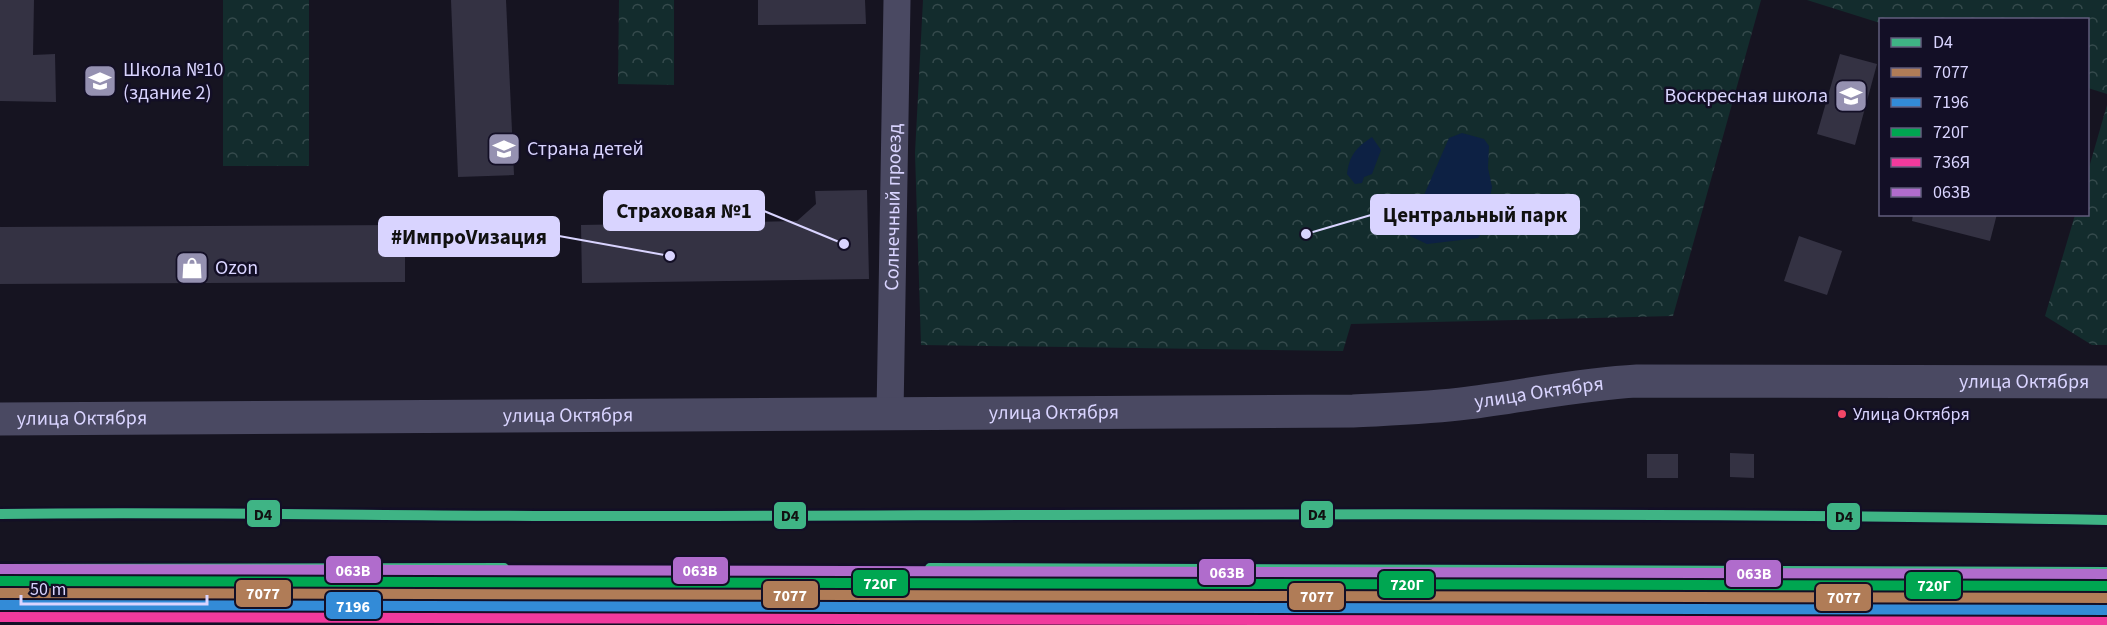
<svg xmlns="http://www.w3.org/2000/svg" width="2107" height="625" font-family="'Source Sans 3',sans-serif">
  <style>
    .forest { fill: url(#forest-crowns) }
    .water { fill: #0d2144 }
    .building { fill: #343243 }
    .lines { fill: none; stroke-linecap: round; stroke-linejoin: round }
    .minor { stroke: #4a4962; stroke-width: 27 }
    .tertiary { stroke: #4a4962; stroke-width: 33 }
    .rail-1-casing { stroke: #130f26; stroke-width: 15 }
    .rail-2-casing { stroke: #130f26; stroke-width: 15 }
    .rail-3-casing { stroke: #130f26; stroke-width: 15 }
    .rail-4-casing { stroke: #130f26; stroke-width: 15 }
    .rail-5-casing { stroke: #130f26; stroke-width: 15 }
    .rail-6-casing { stroke: #130f26; stroke-width: 15 }
    .rail-1 { stroke: #3fb485; stroke-width: 10 }
    .rail-2 { stroke: #b07c57; stroke-width: 10 }
    .rail-3 { stroke: #338bd7; stroke-width: 10 }
    .rail-4 { stroke: #00a651; stroke-width: 10 }
    .rail-5 { stroke: #f13a9d; stroke-width: 10 }
    .rail-6 { stroke: #b06ccc; stroke-width: 10 }
    .bus-dot { fill: #f34667; stroke: #130f26; stroke-width: 2 }
    .labels { text-anchor: middle; dominant-baseline: central; stroke-width: 5; stroke-linejoin: round; paint-order: stroke }
    .bus-label { font-size: 18px; fill: #d9d4ff; stroke: #130f26; text-anchor: start }
    .poi-label { font-size: 20px; fill: #d9d4ff; stroke: #130f26; text-anchor: start }
    .street-label { font-size: 20px; fill: #d9d4ff; stroke: #130f26 }
    .leader { fill: none; stroke: #d9d4ff; stroke-width: 2 }
    .callout-dot { fill: #d9d4ff; stroke: #130f26; stroke-width: 2 }
    .callout { fill: #d9d4ff; stroke: #d9d4ff; stroke-width: 2 }
    .callout-label { font-size: 21px; text-anchor: middle; font-weight: bold; fill: #111 }
    .line-badge { stroke: #130f26; stroke-width: 2 }
    .badge-label { font-size: 16px; text-anchor: middle; font-weight: bold; fill: #fff }
    .pale-badge-label { font-size: 16px; text-anchor: middle; font-weight: bold; fill: #111 }
  </style>
  <defs>
    <pattern id="forest-crowns" width="20" height="18" patternUnits="userSpaceOnUse" patternTransform="scale(1.5)"><rect width="20" height="18" fill="#132c2d"/><path d="M2 6a3 3 0 1 1 6 0M12 15a3 3 0 1 1 6 0" fill="none" stroke="#354a4c"/></pattern>
  </defs>
  <rect width="100%" height="100%" fill="#161421"/>
  <g class="forest">
    <rect x="223" y="0" width="86" height="166"/>
    <polygon points="619,0 674,0 674,85 618,84"/>
    <polygon points="923,0 1761,0 1673,316 1351,324 1343,351 921,345 915,153"/>
    <polygon points="1807,0 2107,0 2107,94 2088,88 2088,20 1880,20 1880,23"/>
    <polygon points="2107,105 2107,345 2092,345 2045,316 2075,215 2088,214 2088,171"/>
  </g>
  <g class="water">
    <polygon points="1462,133 1484,139 1489,146 1488,168 1492,187 1483,231 1478,238 1427,244 1410,236 1415,216 1421,208 1424,195 1449,138"/>
    <path d="M1372,137l9,13 -9,24 -8,3 -2,6 -7,1 -8,-10c3,-20 9,-26 25,-37z"/>
  </g>
  <g class="building">
    <polygon points="0,0 34,0 33,55 55,54 56,102 0,101"/>
    <polygon points="451,0 506,0 514,175 458,177"/>
    <polygon points="758,0 865,0 866,24 758,25"/>
    <polygon points="1840,54 1877,64 1855,145 1817,134"/>
    <polygon points="867,190 869,279 582,283 581,225 797,221 816,204 815,191"/>
    <polygon points="1913,214 1997,214 1990,241 1912,221"/>
    <polygon points="405,225 405,282 0,284 0,227"/>
    <polygon points="1799,236 1842,251 1827,295 1784,281"/>
    <polygon points="1730,453 1754,454 1754,478 1730,477"/>
    <rect x="1647" y="454" width="31" height="24"/>
  </g>
  <g class="lines">
    <path class="minor" id="s1" d="M890,414l7,-414"/>
    <path class="tertiary" id="s2" d="M0,419l1353,-8c39,-2 77,-3 115,-8 57,-7 112,-19 169,-22l470,1"/>
    <defs>
      <g id="rail-1">
        <path d="M0,514c215,-3 431,3 646,2 487,-1 974,-5 1461,4"/>
        <polyline points="930,568 2107,572"/>
        <polyline points="0,569 504,568"/>
      </g>
      <polyline id="rail-2" points="0,593 2107,598"/>
      <polyline id="rail-3" points="0,605 2107,610"/>
      <polyline id="rail-4" points="0,581 2107,586"/>
      <polyline id="rail-5" points="1,617 2107,622"/>
      <polyline id="rail-6" points="0,569 2107,574"/>
    </defs>
    <use href="#rail-1" class="rail-1-casing"/>
    <use href="#rail-2" class="rail-2-casing"/>
    <use href="#rail-3" class="rail-3-casing"/>
    <use href="#rail-4" class="rail-4-casing"/>
    <use href="#rail-5" class="rail-5-casing"/>
    <use href="#rail-6" class="rail-6-casing"/>
    <use href="#rail-1" class="rail-1"/>
    <use href="#rail-2" class="rail-2"/>
    <use href="#rail-3" class="rail-3"/>
    <use href="#rail-4" class="rail-4"/>
    <use href="#rail-5" class="rail-5"/>
    <use href="#rail-6" class="rail-6"/>
  </g>
  <defs>
    <symbol id="school-square" viewBox="-11 -11 22 22"><rect x="-9" y="-9" width="18" height="18" rx="4" fill="#9591b1" stroke="#130f26"/><path d="M0-5L7-2L0 1L-7-2ZM-4 1L0 2.5L4 1V4Q0 6-4 4Z" fill="#fff"/></symbol>
    <symbol id="shop-square" viewBox="-11 -11 22 22"><rect x="-9" y="-9" width="18" height="18" rx="4" fill="#9591b1" stroke="#130f26"/><path d="M-5-2.5h2.3a2.7 3.5 0 0 1 5.4 0H5L5.5 6h-11ZM-1.5-2.5h3a1.5 2.3 0 0 0-3 0Z" fill="#fff"/></symbol>
  </defs>
  <g fill-rule="evenodd">
    <use href="#school-square" x="81" y="62" width="38" height="38"/>
    <use href="#school-square" x="1832" y="77" width="38" height="38"/>
    <use href="#school-square" x="485" y="130" width="38" height="38"/>
    <use href="#shop-square" x="173" y="249" width="38" height="38"/>
  </g>
  <circle class="bus-dot" cx="1842" cy="414" r="5"/>
  <g class="labels">
    <g class="bus-label">
      <text x="1853" y="414">Улица Октября</text>
    </g>
    <g class="poi-label">
      <text x="123" y="70">Школа №10<tspan x="123" dy="23">(здание 2)</tspan></text>
      <text x="1828" y="96" text-anchor="end">Воскресная школа</text>
      <text x="527" y="149">Страна детей</text>
      <text x="215" y="268">Ozon</text>
    </g>
    <g class="street-label">
      <text stroke="none"><textPath href="#s1" startOffset="207">Солнечный проезд</textPath></text>
      <text stroke="none"><textPath href="#s2" startOffset="2026">улица Октября</textPath></text>
      <text stroke="none"><textPath href="#s2" startOffset="1540">улица Октября</textPath></text>
      <text stroke="none"><textPath href="#s2" startOffset="1054">улица Октября</textPath></text>
      <text stroke="none"><textPath href="#s2" startOffset="568">улица Октября</textPath></text>
      <text stroke="none"><textPath href="#s2" startOffset="82">улица Октября</textPath></text>
    </g>
  </g>
  <path class="leader" d="M844 244L764 211M1306 234L1371 215M670 256L559 236"/>
  <g class="callout-dot">
    <circle cx="844" cy="244" r="6"/>
    <circle cx="1306" cy="234" r="6"/>
    <circle cx="670" cy="256" r="6"/>
  </g>
  <g class="callout">
    <rect x="604" y="191" width="160" height="39" rx="6"/>
    <rect x="1371" y="195" width="208" height="39" rx="6"/>
    <rect x="379" y="217" width="180" height="39" rx="6"/>
  </g>
  <g class="callout-label">
    <text x="684" y="218">Страховая №1</text>
    <text x="1475" y="222">Центральный парк</text>
    <text x="469" y="244">#ИмпроVизация</text>
  </g>
  <g class="line-badge">
    <rect x="246" y="499" width="35" height="29" rx="6" fill="#3fb485"/>
    <rect x="1300" y="500" width="34" height="29" rx="6" fill="#3fb485"/>
    <rect x="773" y="501" width="34" height="29" rx="6" fill="#3fb485"/>
    <rect x="1826" y="502" width="35" height="29" rx="6" fill="#3fb485"/>
    <rect x="325" y="555" width="57" height="29" rx="6" fill="#b06ccc"/>
    <rect x="672" y="556" width="57" height="29" rx="6" fill="#b06ccc"/>
    <rect x="1198" y="558" width="57" height="28" rx="6" fill="#b06ccc"/>
    <rect x="1725" y="559" width="57" height="29" rx="6" fill="#b06ccc"/>
    <rect x="852" y="569" width="57" height="28" rx="6" fill="#00a651"/>
    <rect x="1378" y="570" width="57" height="29" rx="6" fill="#00a651"/>
    <rect x="1905" y="571" width="57" height="29" rx="6" fill="#00a651"/>
    <rect x="235" y="579" width="57" height="29" rx="6" fill="#b07c57"/>
    <rect x="762" y="580" width="57" height="29" rx="6" fill="#b07c57"/>
    <rect x="1288" y="582" width="57" height="29" rx="6" fill="#b07c57"/>
    <rect x="1815" y="583" width="57" height="29" rx="6" fill="#b07c57"/>
    <rect x="325" y="591" width="57" height="29" rx="6" fill="#338bd7"/>
  </g>
  <g class="badge-label">
    <text x="353" y="576">063В</text>
    <text x="700" y="576">063В</text>
    <text x="1227" y="578">063В</text>
    <text x="1754" y="579">063В</text>
    <text x="880" y="589">720Г</text>
    <text x="1407" y="590">720Г</text>
    <text x="1934" y="591">720Г</text>
    <text x="263" y="599">7077</text>
    <text x="790" y="601">7077</text>
    <text x="1317" y="602">7077</text>
    <text x="1844" y="603">7077</text>
    <text x="353" y="612">7196</text>
  </g>
  <g class="pale-badge-label">
    <text x="263" y="520">D4</text>
    <text x="1317" y="520">D4</text>
    <text x="790" y="521">D4</text>
    <text x="1844" y="522">D4</text>
  </g>
  <rect x="1879" y="18" width="210" height="198" fill="#130f26" stroke="#625e7d" stroke-width="1.5"/>
  <rect x="1891" y="38" width="30" height="9" fill="#3fb485" stroke="#625e7d" stroke-width="1.5"/>
  <text x="1933" y="48" font-size="18" fill="#d9d4ff">D4</text>
  <rect x="1891" y="68" width="30" height="9" fill="#b07c57" stroke="#625e7d" stroke-width="1.5"/>
  <text x="1933" y="78" font-size="18" fill="#d9d4ff">7077</text>
  <rect x="1891" y="98" width="30" height="9" fill="#338bd7" stroke="#625e7d" stroke-width="1.5"/>
  <text x="1933" y="108" font-size="18" fill="#d9d4ff">7196</text>
  <rect x="1891" y="128" width="30" height="9" fill="#00a651" stroke="#625e7d" stroke-width="1.5"/>
  <text x="1933" y="138" font-size="18" fill="#d9d4ff">720Г</text>
  <rect x="1891" y="158" width="30" height="9" fill="#f13a9d" stroke="#625e7d" stroke-width="1.5"/>
  <text x="1933" y="168" font-size="18" fill="#d9d4ff">736Я</text>
  <rect x="1891" y="188" width="30" height="9" fill="#b06ccc" stroke="#625e7d" stroke-width="1.5"/>
  <text x="1933" y="198" font-size="18" fill="#d9d4ff">063В</text>
  <path d="M21 595v9h186v-9" fill="none" stroke="#d9d4ff" stroke-width="3"/>
  <text x="30" y="595" font-size="18" fill="#d9d4ff" stroke="#130f26" stroke-width="4.5" paint-order="stroke">50 m</text>
</svg>
